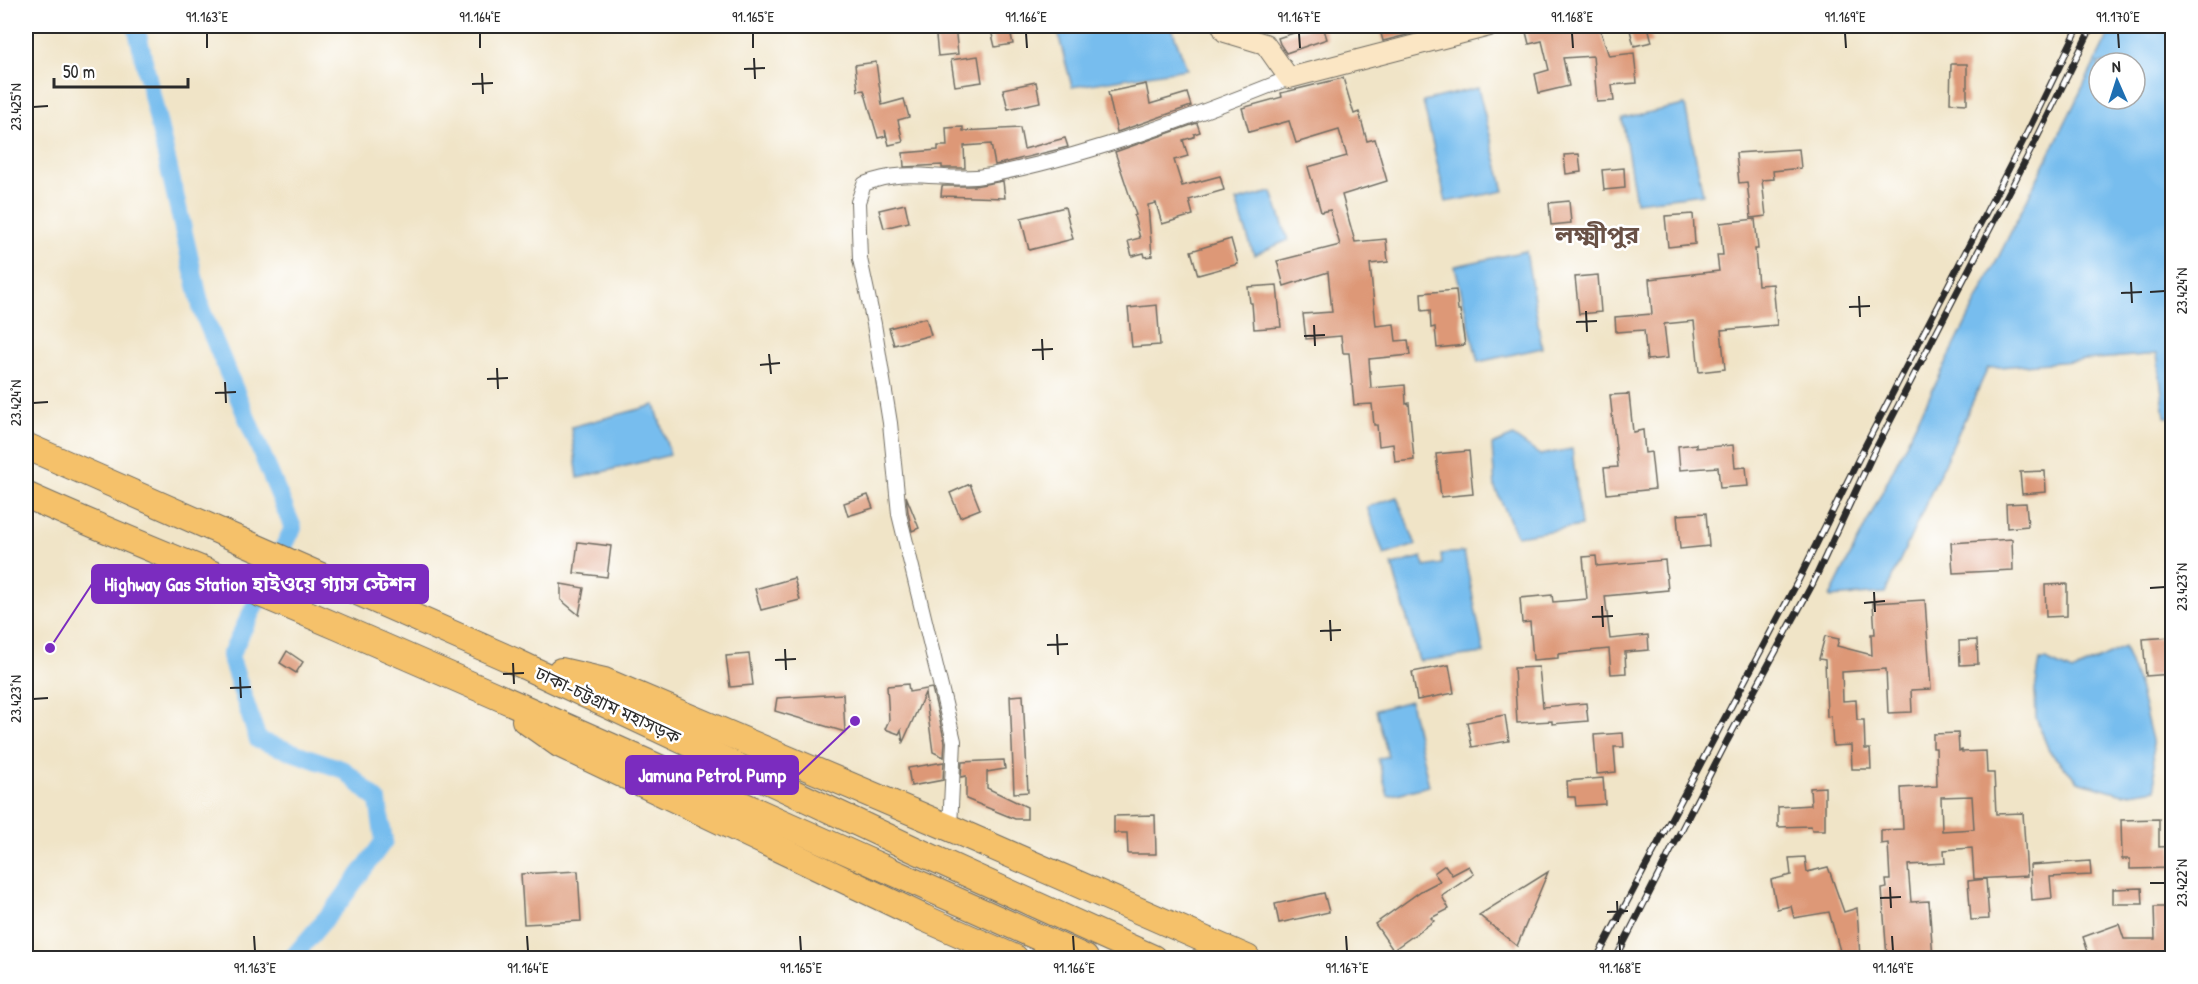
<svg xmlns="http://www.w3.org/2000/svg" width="2198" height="984" font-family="'Patrick Hand','Noto Sans Bengali',sans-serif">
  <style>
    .water { fill: #77bdee; stroke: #51748c; stroke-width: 1.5; fill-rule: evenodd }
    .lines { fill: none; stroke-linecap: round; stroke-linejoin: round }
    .canal { stroke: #77bdee; stroke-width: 18 }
    .building { fill: #dd9877; fill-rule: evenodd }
    .street-casing { stroke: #706c62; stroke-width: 16 }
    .secondary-casing { stroke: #706c62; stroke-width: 22 }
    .highway-casing { stroke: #706c62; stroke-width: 28 }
    .street { stroke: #fff; stroke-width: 14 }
    .secondary { stroke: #fbe6c4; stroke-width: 20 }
    .highway { stroke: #f5c16b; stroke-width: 26 }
    .rail-casing { stroke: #2b2b2b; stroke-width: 7 }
    .rail { stroke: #fff; stroke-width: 4.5; stroke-dasharray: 14; stroke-linecap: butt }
    .ticks { fill: none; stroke: #2b2b2b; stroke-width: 2 }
    .labels { text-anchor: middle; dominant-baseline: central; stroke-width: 5; stroke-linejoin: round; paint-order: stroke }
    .street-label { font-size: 18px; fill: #2b2b2b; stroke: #fff }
    .district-label { font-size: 24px; font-weight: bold; fill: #695146; stroke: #fff }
    .leader { fill: none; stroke: #7b2cbf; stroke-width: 2 }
    .callout-dot { fill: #7b2cbf; stroke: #fff; stroke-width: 2 }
    .callout { fill: #7b2cbf; stroke: #7b2cbf; stroke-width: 2 }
    .callout-label { font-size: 20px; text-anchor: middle; font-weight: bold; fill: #fff }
    .neatline { fill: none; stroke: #2b2b2b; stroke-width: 2 }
    .ticks-label { font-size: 15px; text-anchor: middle; fill: #2b2b2b }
  </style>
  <rect width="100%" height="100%" fill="#fff"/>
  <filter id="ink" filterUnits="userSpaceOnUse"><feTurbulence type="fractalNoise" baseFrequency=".0167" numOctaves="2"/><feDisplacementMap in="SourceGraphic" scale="12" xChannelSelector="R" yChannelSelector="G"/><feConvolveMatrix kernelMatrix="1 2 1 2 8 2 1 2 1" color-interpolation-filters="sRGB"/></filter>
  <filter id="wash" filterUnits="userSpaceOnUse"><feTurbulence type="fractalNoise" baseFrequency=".008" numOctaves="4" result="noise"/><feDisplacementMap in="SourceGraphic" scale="24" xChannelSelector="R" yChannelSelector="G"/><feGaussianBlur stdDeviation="1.35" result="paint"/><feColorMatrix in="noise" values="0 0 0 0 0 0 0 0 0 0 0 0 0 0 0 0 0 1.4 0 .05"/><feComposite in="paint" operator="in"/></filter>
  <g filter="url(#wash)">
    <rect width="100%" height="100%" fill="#f0e4c7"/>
    <g class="water">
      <polygon points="1056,26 1171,26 1187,69 1072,87"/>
      <path d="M2113,26h59v391h-7l-8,-63 -169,14 -103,225 -55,4zM2099,63h36v36h-36z"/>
      <polygon points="1478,88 1504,191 1446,202 1423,101"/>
      <polygon points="1685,105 1703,194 1636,202 1622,118"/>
      <polygon points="1272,192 1288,240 1254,255 1236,201"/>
      <polygon points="1526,251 1542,348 1478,362 1455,266"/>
      <polygon points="655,405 670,455 578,478 571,427"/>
      <polygon points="1513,436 1540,455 1572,449 1581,526 1517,536 1495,488 1492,445"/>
      <polygon points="1397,497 1416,545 1384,555 1367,507"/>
      <polygon points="1464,552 1484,653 1419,661 1392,565 1422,557 1425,567 1442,564 1441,554"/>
      <polygon points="2124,647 2139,687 2152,740 2156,789 2123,794 2078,781 2049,751 2036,717 2035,690 2040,660 2046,660 2072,672"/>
      <polygon points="1410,701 1429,786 1388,796 1378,759 1388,756 1376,710"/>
    </g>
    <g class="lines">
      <polyline class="canal" points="136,26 202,311 293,528 230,656 258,740 344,770 378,801 384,841 339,903 292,958"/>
    </g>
    <g id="blocks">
      <g class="building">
        <polygon points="935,26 955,26 958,54 938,56"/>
        <polygon points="990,26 1009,26 1013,44 995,47"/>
        <polygon points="1315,26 1323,26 1327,39 1286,53 1280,44 1278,38"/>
        <polygon points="1379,26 1429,26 1430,29 1383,41"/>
        <polygon points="1538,26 1599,26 1609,56 1634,53 1637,83 1612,85 1614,101 1597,102 1593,56 1563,58 1569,86 1539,93 1535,74 1549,70 1542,41 1529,44 1525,28"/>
        <polygon points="1629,26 1648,26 1652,42 1634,46"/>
        <polygon points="978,56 982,82 955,86 951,60"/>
        <polygon points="876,62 882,105 904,99 909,117 898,120 903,142 889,145 885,130 886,136 878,138 864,90 858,91 855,65"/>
        <polygon points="1951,64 1967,64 1967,104 1950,103"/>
        <polygon points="1343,78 1354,114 1359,112 1367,141 1375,139 1387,181 1342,195 1355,242 1386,239 1388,262 1370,264 1376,326 1394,324 1396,341 1408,340 1410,355 1369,359 1371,388 1405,385 1406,404 1409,403 1414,460 1395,462 1393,444 1379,446 1377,425 1374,425 1372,404 1354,405 1349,353 1343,353 1341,336 1306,339 1303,314 1332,312 1328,272 1284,286 1277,261 1340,245 1330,210 1321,212 1308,167 1347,156 1339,130 1296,143 1289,121 1249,132 1242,108 1282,97 1281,93"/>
        <polygon points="1036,82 1040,102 1008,109 1003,89"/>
        <polygon points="1146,84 1150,104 1187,93 1191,106 1117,132 1108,92"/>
        <polygon points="1197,123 1200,132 1194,134 1194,137 1183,140 1188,156 1174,160 1182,186 1220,176 1224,190 1189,200 1193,215 1162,224 1156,203 1148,205 1152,256 1145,257 1144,253 1132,256 1128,241 1140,238 1134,216 1136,215 1115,152"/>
        <polygon points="963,127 963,131 1020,128 1024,149 1065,138 1068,147 995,165 991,144 964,146 965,168 942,168 942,165 904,167 903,153 938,150 938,146 947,146 946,128"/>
        <polygon points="1799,149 1801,168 1773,171 1774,179 1762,180 1766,216 1751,218 1747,182 1739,183 1736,153"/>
        <polygon points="1579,154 1581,172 1566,174 1564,155"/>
        <polygon points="1624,168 1625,188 1604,190 1602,170"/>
        <polygon points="1003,181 1005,198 941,196 942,186 974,186"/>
        <polygon points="1569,201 1571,223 1551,225 1549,203"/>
        <polygon points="905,204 909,222 884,228 879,210"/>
        <polygon points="1065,207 1073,239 1029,250 1021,218"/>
        <polygon points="1693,214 1695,244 1668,247 1665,216"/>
        <polygon points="1755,219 1758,249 1755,249 1758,285 1773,284 1777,325 1721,330 1725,369 1699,372 1694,321 1664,324 1668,358 1647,360 1644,330 1616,332 1615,317 1652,314 1649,279 1719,271 1717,255 1723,255 1720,223"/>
        <polygon points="1231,239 1238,264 1198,275 1191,251"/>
        <polygon points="1598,275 1601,312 1579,314 1575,277"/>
        <polygon points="1277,285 1281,327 1254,329 1252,303 1250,303 1248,287"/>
        <polygon points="1456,290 1458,310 1460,310 1465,345 1437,348 1435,327 1431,328 1430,310 1422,311 1421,293"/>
        <polygon points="1157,305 1160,345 1132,347 1128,308"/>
        <polygon points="926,318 931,335 894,345 889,328"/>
        <polygon points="1629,394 1633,432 1643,430 1645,453 1651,452 1655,489 1607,494 1604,468 1618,467 1610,395"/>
        <polygon points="1696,444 1696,448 1733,445 1735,468 1746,467 1748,486 1720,488 1718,467 1680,470 1678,446"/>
        <polygon points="1469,451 1473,494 1441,497 1436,454"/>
        <polygon points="2045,471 2046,492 2022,494 2020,472"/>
        <polygon points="970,484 980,509 960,517 950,493"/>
        <polygon points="868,495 873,508 848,516 844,503"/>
        <polygon points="906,496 919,528 912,531 908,512"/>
        <polygon points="2026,503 2028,526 2007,528 2006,504"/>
        <polygon points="1706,513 1709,546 1680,549 1677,515"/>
        <polygon points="2012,539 2013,570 1953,573 1951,543"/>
        <polygon points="578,542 611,546 607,577 574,573"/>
        <polygon points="1596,556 1597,566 1665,560 1668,590 1605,596 1610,639 1648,635 1649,650 1625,652 1626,673 1611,674 1609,649 1558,654 1558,658 1533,660 1530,622 1522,623 1520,598 1552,595 1553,602 1587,599 1583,557"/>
        <polygon points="794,578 800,600 761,610 755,589"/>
        <polygon points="561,584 584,588 579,615 561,600"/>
        <polygon points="2067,584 2067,616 2046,617 2045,585"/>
        <polygon points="1925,600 1931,689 1911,690 1912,712 1888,713 1886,669 1842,672 1843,701 1856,700 1857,720 1864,720 1865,749 1870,749 1871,769 1852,769 1851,745 1833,746 1831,716 1827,717 1825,660 1819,659 1825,636 1839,639 1837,646 1872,655 1871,634 1875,634 1873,603"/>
        <polygon points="2172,637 2172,674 2146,676 2143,639"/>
        <polygon points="1977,640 1978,664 1960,665 1959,641"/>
        <polygon points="287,651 303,662 296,673 280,663"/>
        <polygon points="749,654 753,685 730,687 726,656"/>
        <polygon points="1449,665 1454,693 1417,700 1412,672"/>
        <polygon points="1539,667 1543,707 1586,703 1588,721 1552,724 1552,721 1517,723 1514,668"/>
        <polygon points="908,684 909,692 932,688 945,742 944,757 933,752 925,693 903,742 901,730 899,734 885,729 889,720 887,686"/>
        <polygon points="843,694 845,732 775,711 777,698"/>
        <polygon points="1023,695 1028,792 1014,793 1010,696"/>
        <polygon points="1505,715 1509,741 1472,747 1467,722"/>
        <polygon points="1623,733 1624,747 1614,747 1616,772 1597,774 1594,735"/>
        <path d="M1958,733l1,18 3,-1v2l24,-1 1,22h7l2,41 27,-1 4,63 -53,3 -2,-31 -28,2 1,13 -37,2 3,37 18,-1 4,57h-46l-5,-69 5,-1 -1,-8h4l-2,-37 -7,1v-14l22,-1 -2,-41 36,-2 -1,-38h-3v-14zM1972,796l2,33 -32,2 -1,-34z"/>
        <polygon points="1004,760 1005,769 987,772 987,788 1027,807 1027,819 1015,819 966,799 966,776 961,777 962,762"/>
        <polygon points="944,762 943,780 911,786 908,768"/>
        <polygon points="1603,778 1605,804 1576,806 1575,797 1568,797 1567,781"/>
        <polygon points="1825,787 1825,830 1812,830 1811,826 1778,827 1778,807 1811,805 1810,788"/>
        <polygon points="1155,815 1156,854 1128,854 1127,833 1114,833 1114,816"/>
        <polygon points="2159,819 2159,847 2172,846 2172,868 2130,869 2130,859 2122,859 2121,820"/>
        <polygon points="1805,857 1807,872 1828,867 1844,912 1857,908 1860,958 1842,958 1829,912 1794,918 1791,906 1777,909 1771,880 1791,875 1789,858"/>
        <polygon points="2090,861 2091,875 2050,877 2052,898 2032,900 2030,865"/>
        <polygon points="1445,865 1452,875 1469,866 1474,874 1442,896 1449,909 1431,918 1434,921 1393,950 1375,924 1421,891 1440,881 1434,873"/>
        <polygon points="578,871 581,921 524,924 521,874"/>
        <polygon points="1548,872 1517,946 1479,915"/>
        <polygon points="1986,879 1989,919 1971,920 1968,881"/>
        <polygon points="2142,888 2143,904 2113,904 2113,889"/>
        <polygon points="1324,893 1329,912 1279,923 1275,904"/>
        <polygon points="2154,907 2172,907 2172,958 2090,958 2083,937 2119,924 2124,939 2155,939"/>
      </g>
    </g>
  </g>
  <g filter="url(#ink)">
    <use href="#blocks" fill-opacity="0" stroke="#706c62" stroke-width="1.5"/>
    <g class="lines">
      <defs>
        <path id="street" d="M950,828l4,-87 -55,-227 -9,-91 -16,-99 -14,-65 -2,-57 6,-18c47,-19 81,0 126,-9 102,-20 202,-58 299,-97"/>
        <polyline id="secondary" points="1222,26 1225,32 1265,44 1289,78 1489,26"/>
        <g id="highway">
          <polyline points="26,446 514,661 911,848 1153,958"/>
          <path d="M26,495c102,46 207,86 310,131 251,108 500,221 749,332"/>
          <polyline points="561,671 604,681 950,828 1247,958"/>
          <polyline points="525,720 559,744 924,918 1015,958"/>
        </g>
      </defs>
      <use href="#street" class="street-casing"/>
      <use href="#secondary" class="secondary-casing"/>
      <use href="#highway" class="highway-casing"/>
      <use href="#street" class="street"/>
      <use href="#secondary" class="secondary"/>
      <use href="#highway" class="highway"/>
      <defs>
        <g id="rail">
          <polyline points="1597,958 1799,579 1862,452 2025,137 2079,26"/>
          <polyline points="1616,958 1727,741 1813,583 1872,456 2035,142 2092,26"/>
        </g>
      </defs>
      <use href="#rail" class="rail-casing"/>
      <use href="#rail" class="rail"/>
    </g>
  </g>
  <path class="ticks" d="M207,33v15M480,33v15M753,33v15M1026,33l1,15M1299,33l1,15M1572,33l1,15M1845,33l1,15M2118,33l1,15M754,58l1,21M744,69l21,-1M482,73l1,21M472,84l21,-1M33,107l15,-1M2131,282l1,21M2150,292l15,-1M2121,293l21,-1M1859,296l1,21M1849,307l21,-1M1586,311l1,21M1576,322l21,-1M1314,325l1,21M1304,336l21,-1M1042,339l1,21M1032,350l21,-1M769,354l2,20M760,365l20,-2M497,368l1,21M487,379l21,-1M225,382l1,21M215,393l21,-1M33,403l15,-1M2150,588l15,-1M1874,592l1,20M1864,603l21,-2M1602,606l1,21M1592,617l21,-1M1330,620l1,21M1320,631l21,-1M1057,634l1,21M1047,645l21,-1M785,649l1,21M775,660l21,-1M513,663l1,21M503,674l21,-1M240,677l1,21M230,688l21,-1M33,699l15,-1M2150,883h15M1890,887l1,21M1880,898l21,-1M1617,901l1,21M1607,912l21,-1M254,936l1,15M527,936l1,15M800,936l1,15M1073,936l1,15M1346,936l1,15M1619,936l1,15M1892,936l1,15"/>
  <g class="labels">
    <g class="street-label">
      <text transform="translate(608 705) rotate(25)">ঢাকা-চট্টগ্রাম মহাসড়ক</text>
    </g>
    <g class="district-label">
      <text x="1597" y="234">লক্ষ্মীপুর</text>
    </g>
  </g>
  <path class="leader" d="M50 648L92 584M855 721L798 775"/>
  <g class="callout-dot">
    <circle cx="50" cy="648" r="6"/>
    <circle cx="855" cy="721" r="6"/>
  </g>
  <g class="callout">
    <rect x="92" y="565" width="336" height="38" rx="6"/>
    <rect x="626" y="756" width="172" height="38" rx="6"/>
  </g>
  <g class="callout-label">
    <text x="260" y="591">Highway Gas Station হাইওয়ে গ্যাস স্টেশন</text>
    <text x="712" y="782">Jamuna Petrol Pump</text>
  </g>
  <rect width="2198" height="984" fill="none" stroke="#fff" stroke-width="66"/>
  <g transform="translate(2117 81) rotate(357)"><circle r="28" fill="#ffffff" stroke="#aaaaaa" stroke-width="1.5"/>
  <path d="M0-4.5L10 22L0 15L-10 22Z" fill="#1f6fb2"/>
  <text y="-9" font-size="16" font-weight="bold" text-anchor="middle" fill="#2b2b2b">N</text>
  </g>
  <path d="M54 78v9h134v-9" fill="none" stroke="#2b2b2b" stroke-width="3"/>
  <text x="63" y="78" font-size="18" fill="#2b2b2b" stroke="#ffffff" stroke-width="4.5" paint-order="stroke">50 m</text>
  <rect x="33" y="33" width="2132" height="918" class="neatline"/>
  <g class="ticks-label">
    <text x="207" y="22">91.163°E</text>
    <text x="480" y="22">91.164°E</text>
    <text x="753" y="22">91.165°E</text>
    <text x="1026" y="22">91.166°E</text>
    <text x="1299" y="22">91.167°E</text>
    <text x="1572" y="22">91.168°E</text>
    <text x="1845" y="22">91.169°E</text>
    <text x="2118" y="22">91.170°E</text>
    <text transform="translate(16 107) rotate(-90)" y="5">23.425°N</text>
    <text transform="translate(2182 291) rotate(-90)" y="5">23.424°N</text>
    <text transform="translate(16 403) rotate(-90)" y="5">23.424°N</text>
    <text transform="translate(2182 587) rotate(-90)" y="5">23.423°N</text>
    <text transform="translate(16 699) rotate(-90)" y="5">23.423°N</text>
    <text transform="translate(2182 883) rotate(-90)" y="5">23.422°N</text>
    <text x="255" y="973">91.163°E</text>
    <text x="528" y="973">91.164°E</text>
    <text x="801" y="973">91.165°E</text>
    <text x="1074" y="973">91.166°E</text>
    <text x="1347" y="973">91.167°E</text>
    <text x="1620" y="973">91.168°E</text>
    <text x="1893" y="973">91.169°E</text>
  </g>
</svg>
